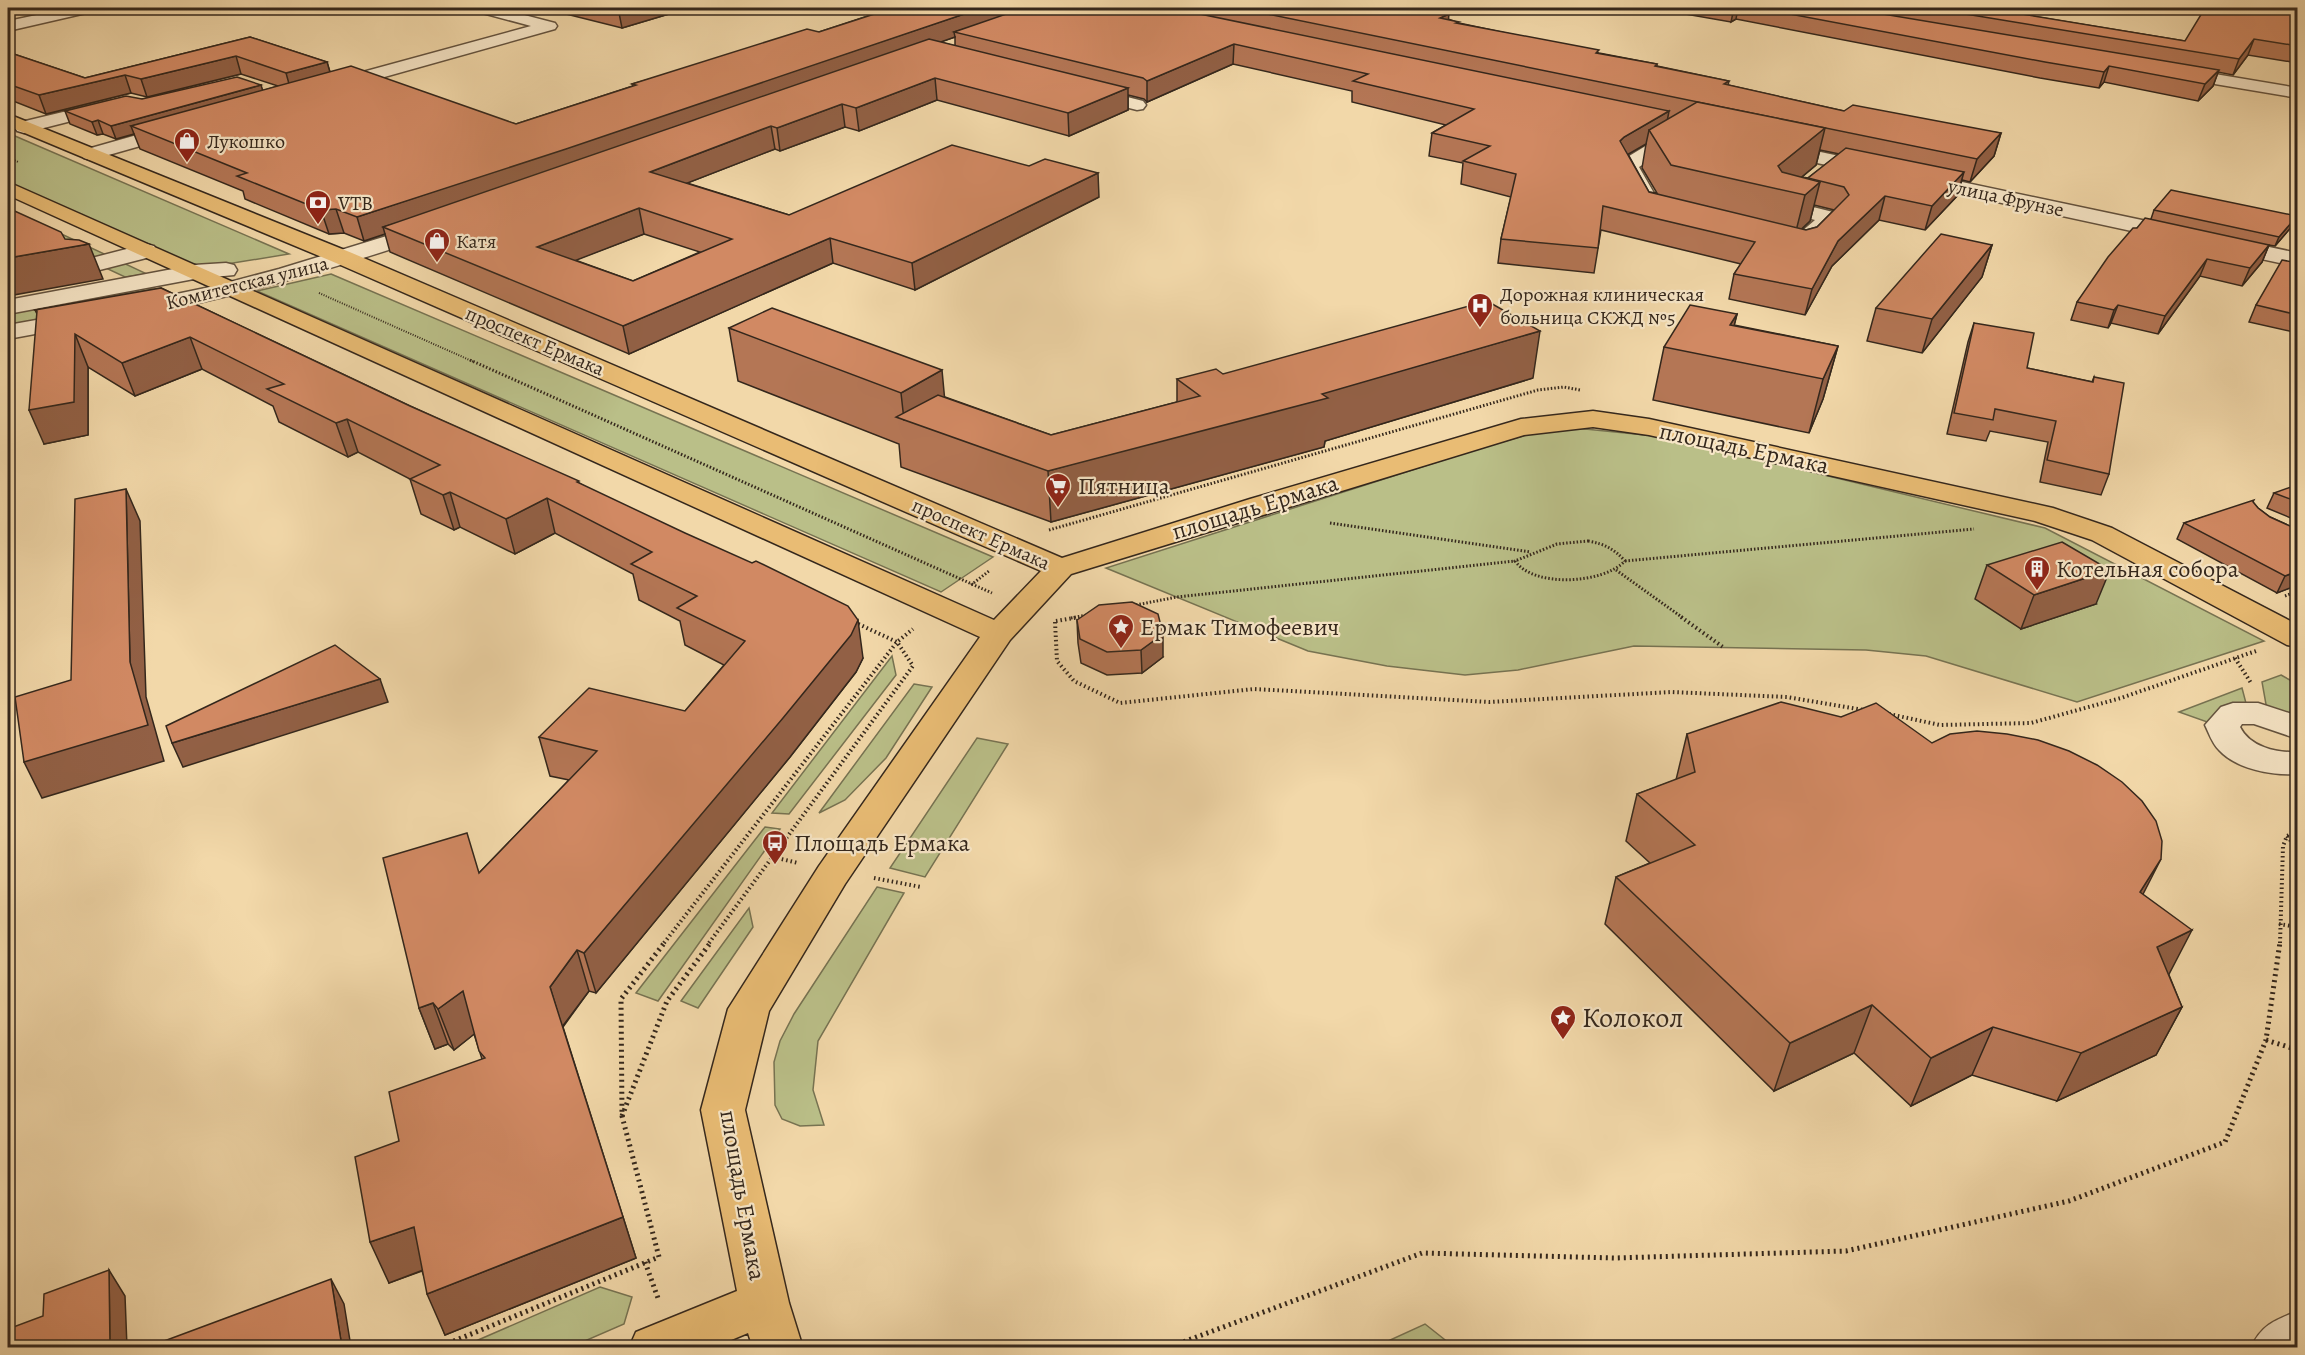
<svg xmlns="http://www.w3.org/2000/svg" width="2305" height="1355" font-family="Alegreya,serif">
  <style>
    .green { fill: #babf88; stroke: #777352; stroke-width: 1.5 }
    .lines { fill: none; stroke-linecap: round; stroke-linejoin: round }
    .minor-casing { stroke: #64533f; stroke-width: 3 }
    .major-casing { stroke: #34271c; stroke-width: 3 }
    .path-far3 { stroke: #34271c; stroke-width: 2; stroke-dasharray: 1 1.5; stroke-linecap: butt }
    .path-far2 { stroke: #34271c; stroke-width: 3; stroke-dasharray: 1.5 2; stroke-linecap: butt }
    .path-far1 { stroke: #34271c; stroke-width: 4; stroke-dasharray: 1.5 3; stroke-linecap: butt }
    .path { stroke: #34271c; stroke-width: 5; stroke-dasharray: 2 4; stroke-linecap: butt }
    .minor { fill: #f7e6c7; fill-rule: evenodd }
    .major { fill: #e9bc74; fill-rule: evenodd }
    .wall { fill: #b47655; stroke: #34271c; stroke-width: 1.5; fill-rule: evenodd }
    .shaded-wall { fill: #926045; stroke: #34271c; stroke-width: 1.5 }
    .building { fill: #d18963; stroke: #34271c; stroke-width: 1.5; fill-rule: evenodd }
    .labels { text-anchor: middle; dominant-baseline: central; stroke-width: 4.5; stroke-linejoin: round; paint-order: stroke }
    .far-poi-label { font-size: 20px; fill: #34271c; stroke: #f7e6c7; text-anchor: start }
    .far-street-label { font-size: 20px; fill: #34271c; stroke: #f7e6c7 }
    .street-label { font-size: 24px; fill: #34271c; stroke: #f7e6c7 }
    .poi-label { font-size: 24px; fill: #34271c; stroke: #f7e6c7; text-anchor: start }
    .near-poi-label { font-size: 28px; fill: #34271c; stroke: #f7e6c7; text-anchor: start }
  </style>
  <rect width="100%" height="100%" fill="#f2d8a9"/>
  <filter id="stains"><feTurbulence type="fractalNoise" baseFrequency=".00333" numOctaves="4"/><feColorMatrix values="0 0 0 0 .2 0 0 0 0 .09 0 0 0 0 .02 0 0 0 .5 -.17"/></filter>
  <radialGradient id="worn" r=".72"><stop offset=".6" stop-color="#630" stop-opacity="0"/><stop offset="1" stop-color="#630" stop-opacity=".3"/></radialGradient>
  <g class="green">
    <polygon points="8,133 289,254 190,270 8,187"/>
    <polygon points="8,209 147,274 125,277 8,222"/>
    <polygon points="331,274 993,557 941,592 257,291"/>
    <polygon points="146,287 175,297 8,327 8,311"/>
    <polygon points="1575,428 1665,437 2045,528 2264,641 2077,702 1926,656 1866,650 1634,646 1518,670 1465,675 1387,666 1308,651 1106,568 1484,447 1537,432"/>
    <polygon points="892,656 896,675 789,814 772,813"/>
    <polygon points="2281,675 2297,684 2297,723 2267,710 2262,682"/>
    <polygon points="914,684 932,687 886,758 845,800 819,813"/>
    <polygon points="2242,688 2247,707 2210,723 2179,712"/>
    <polygon points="977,738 1008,744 925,877 890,868"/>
    <polygon points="765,827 780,829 658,1001 636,993"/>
    <polygon points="877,887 904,893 818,1041 813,1090 824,1125 800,1126 782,1119 775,1105 774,1062 780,1041 794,1014"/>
    <polygon points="749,908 753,927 698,1008 681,1001"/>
    <polygon points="600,1287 632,1297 624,1324 571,1347 462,1347"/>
    <polygon points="1425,1324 1454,1347 1375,1347"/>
  </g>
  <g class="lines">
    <defs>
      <g id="minor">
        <polygon points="70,8 97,8 95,11 8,31 8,21"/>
        <polygon points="474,8 497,8 555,23 557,26 555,29 338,90 326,90 323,86 326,82 531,26 475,11"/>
        <polygon points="2173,67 2298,88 2298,98 2167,76 2164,72 2167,68"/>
        <polygon points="1084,86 1143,101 1146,105 1143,109 1137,110 1078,95 1075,91 1078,87"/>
        <polygon points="109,101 115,102 118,106 115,110 24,133 17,131 15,127 17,123"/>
        <polygon points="179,123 186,125 188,129 186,133 91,160 84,158 81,154 84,150"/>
        <polygon points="1682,126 1689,128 1691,132 1689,136 1639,167 1658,200 1655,204 1648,206 1641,204 1618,165 1621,161 1675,128"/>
        <polygon points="1773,142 2298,253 2298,267 1766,152 1763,148 1766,144"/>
        <path d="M1789,193l7,2 3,4 -2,4 40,10 4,4c-10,13 -39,48 -54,27l28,-24 -41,-11 -3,-4 11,-10z"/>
        <path d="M429,223l8,1 3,5 -3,5c-98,33 -195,62 -296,81l-8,-2 -4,-5 4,-5 82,-17 64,-17z"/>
        <polygon points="146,244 154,246 157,251 154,256 88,273 80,271 77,266 80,261"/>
        <polygon points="226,263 234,265 237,270 234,275 194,279 8,314 8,300 194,265"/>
        <polygon points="81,312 89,314 93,319 89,324 8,339 8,325"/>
        <path d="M2233,703h25l40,13v23l-44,-15h-12l-2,3c10,20 36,26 58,25v22c-25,2 -62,-5 -79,-24 -7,-7 -10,-17 -14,-25l16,-18z"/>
        <path d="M2298,1311v37h-47c10,-23 24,-28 47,-37z"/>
      </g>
      <polygon id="major" points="8,114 352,253 1062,558 1250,499 1521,419 1593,411 1649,419 2053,508 2112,528 2298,625 2298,647 2287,645 2092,540 2035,521 1649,435 1593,427 1524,435 1071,574 1010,640 845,884 769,1011 745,1110 789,1303 803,1348 753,1348 748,1333 712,1348 629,1348 636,1332 737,1291 701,1110 728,1009 819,866 980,637 8,195 8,182 994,620 1041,571 336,263 8,126"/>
    </defs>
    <use href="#minor" class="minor-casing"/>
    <use href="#major" class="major-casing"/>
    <g class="path-far3">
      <polyline points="8,157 18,162"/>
      <polyline points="319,293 474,362"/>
    </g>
    <g class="path-far2">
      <polyline points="470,360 992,593"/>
      <polyline points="1330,523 1531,552"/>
      <polyline points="1049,530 1538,390 1564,387 1580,390"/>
      <path d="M1588,541c17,3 26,8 37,20 -22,23 -91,27 -110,0l42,-17z"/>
      <polyline points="1625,561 1974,529"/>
      <polyline points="1616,570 1683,618"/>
      <polyline points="971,585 989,571"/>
      <polyline points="2285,596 2298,591"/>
      <polyline points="1136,605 1177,597 1515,561"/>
      <polyline points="1071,618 1087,615"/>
    </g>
    <g class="path-far1">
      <polyline points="1681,617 1723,647"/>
      <polyline points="1056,621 1079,617"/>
      <polyline points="1055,622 1057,661 1074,681 1120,703 1254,689 1490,702 1671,692 1787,697 1864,710"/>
      <polyline points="2235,658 2251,683"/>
      <polyline points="1889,714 1940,725 2031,723 2121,698 2256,651"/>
      <polyline points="2287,836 2298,850"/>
      <polyline points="773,857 798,863"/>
      <polyline points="874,878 921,887"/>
      <polyline points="2279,924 2298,927"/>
      <polyline points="664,943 897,642 913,629"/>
      <polyline points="709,943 913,666 897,642 854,622"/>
      <polyline points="2280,943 2283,846 2287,836 2298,832"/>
    </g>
    <g class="path">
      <polyline points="2266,1040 2298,1050"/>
      <polyline points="622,1116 667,1001 711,942"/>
      <polyline points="645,1262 659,1301"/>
      <polyline points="437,1348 659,1257 622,1116 621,999 665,942"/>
      <polyline points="874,1348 884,1343 889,1348"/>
      <polyline points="1167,1348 1422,1253 1615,1258 1846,1251 2069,1201 2225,1142 2266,1040 2280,942"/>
    </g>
    <use href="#minor" class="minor"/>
    <use href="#major" class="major"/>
  </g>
  <g class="wall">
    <polygon points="542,8 689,8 622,28"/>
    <path d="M892,8h526l41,15 140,30 58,11v2l72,15 -1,4 116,26 157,22 -7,23 -24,26 -8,-2 -5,16 -32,34 -46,-10 -47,46 -27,49 -76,-16 5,-25 7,-10 -140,-34 -7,43 -96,-10 3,-24 10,-42 -50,-13 2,-21 -34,-7 3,-23 14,-8 -94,-23v-11l-119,-27 -86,38 -3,-3 -16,-4v15l-59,26 -132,-36 -78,31 -14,-4 -65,24 -5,-2 -88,34 102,32 310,-18 -184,93 -82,-27 -204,91 -239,-102 -5,-18 -21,7 -20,-8 -15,1 -84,-35 -2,-8 -103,-42 -6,-15 -18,5 -13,-5 -6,1 -27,-11 -5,-13 77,-12 119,-14 1,6 16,-5 -37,-12 -94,23 -16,-4 -85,21 -38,-15v-47l77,26 165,-41 77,25 3,10 186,52 117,-38 -1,-2 187,-52zM955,37v9l-15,-4zM1646,144l-4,24 15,25 -8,-1 -21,-38zM1820,150l19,4 -31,24 -6,-1 14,-12zM1814,205l20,5 -17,17 -11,3 -4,-1 8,-8zM644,234l56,18 -67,29 -58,-21z"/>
    <polygon points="1651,8 2003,8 2002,11 2185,41 2298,8 2298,63 2248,55 2233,75 2218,72 2213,86 2198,101 2104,82 2099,88 2040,78 1736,19 1731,22"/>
    <polygon points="2154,210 2297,216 2293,225 2275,246 2269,245 2262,262 2242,286 2200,276 2158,334 2111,323 2108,328 2071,320 2077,302 2137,228 2151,219"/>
    <polygon points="1992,245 1982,277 1922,353 1867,341 1876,308"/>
    <polygon points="2298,263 2298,333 2249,322 2256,305"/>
    <polygon points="161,288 410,406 579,483 863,658 856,672 790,757 596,993 589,991 563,1027 636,1258 445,1335 422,1271 389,1283 399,1141 482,1059 474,1034 454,1050 448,1044 435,1049 419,1008 480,872 569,780 550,776 539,737 685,711 724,665 685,645 680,621 639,600 633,574 555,533 515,554 460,527 454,530 421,514 410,479 358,452 348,457 279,422 273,406 202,369 135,396 88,367 88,435 44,444 37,314 35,310"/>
    <polygon points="1737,314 1734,325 1838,346 1823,399 1809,433 1653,400 1664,347"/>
    <polygon points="1974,323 2027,368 2092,382 2094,377 2109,474 2101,495 2040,482 2048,442 1990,431 1986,441 1947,434 1968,342"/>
    <polygon points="729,328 945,397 1051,435 1177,402 1177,379 1223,374 1533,378 1325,441 1324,447 1051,522 901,467 899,444 738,381"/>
    <polygon points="2298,490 2298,521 2267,508 2274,493"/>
    <polygon points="2253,502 2258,508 2270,517 2292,527 2298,585 2277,593 2177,539 2184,523"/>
    <polygon points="1987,565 2096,604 2021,629 1975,599"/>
    <polygon points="1077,620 1163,657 1142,673 1107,675 1081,663 1078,643"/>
    <polygon points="1687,734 2143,895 2169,975 2182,1007 2156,1055 2057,1101 1972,1075 1911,1106 1854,1053 1774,1091 1605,924 1616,877 1650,863 1626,841 1637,794 1676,780"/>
  </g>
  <g class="shaded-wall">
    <polygon points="618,8 689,8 622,28"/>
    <polygon points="982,8 1038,8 954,32 955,37 571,172 383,227 385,234 364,241 357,217"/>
    <polygon points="1734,8 1738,8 1736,19 1731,22"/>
    <polygon points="1993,8 2003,8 2002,11 1991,9"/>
    <polygon points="1449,14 1447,33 1440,18"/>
    <polygon points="2254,39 2248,55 2233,75 2239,59"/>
    <polygon points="1234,44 1233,64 1147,102 1147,81"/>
    <polygon points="236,56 241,74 147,97 141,79"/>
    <polygon points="327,62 332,79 291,91 286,73"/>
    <polygon points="2109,66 2104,82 2099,88 2104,72"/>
    <polygon points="2219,70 2213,86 2198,101 2205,84"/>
    <polygon points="125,75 131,93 46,114 39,95"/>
    <polygon points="935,78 937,100 859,131 856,108"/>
    <polygon points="261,85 265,98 131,126 134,134 116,139 111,126"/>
    <polygon points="1128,88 1128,110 1069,136 1068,113"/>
    <polygon points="842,104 845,127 780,151 777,128"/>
    <polygon points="1669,111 1665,133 1649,130 1646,144 1620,159 1620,141 1624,137"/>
    <polygon points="98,120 103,134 97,135 92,122"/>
    <polygon points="771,126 775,149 654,196 650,172"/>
    <polygon points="1825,128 1816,165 1786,190 1778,166"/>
    <polygon points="2001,133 1994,156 1970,182 1977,159"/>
    <polygon points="1964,172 1957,196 1925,230 1932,206"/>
    <polygon points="1098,173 1099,197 915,290 912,263"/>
    <polygon points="1820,182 1810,221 1795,235 1805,195"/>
    <polygon points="1885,196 1879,220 1832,266 1805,315 1812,289 1838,241"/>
    <polygon points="639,208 644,234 543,273 537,247"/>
    <polygon points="336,209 344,233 329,234 321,210"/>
    <polygon points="2297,216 2293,225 2275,246 2279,237"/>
    <polygon points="830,238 833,263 629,354 623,326"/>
    <polygon points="89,244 103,279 8,296 8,258"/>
    <polygon points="1992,245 1982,277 1922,353 1932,319"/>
    <polygon points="2269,245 2262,262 2242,286 2250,268"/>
    <polygon points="2207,259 2200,276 2158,334 2165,316"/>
    <polygon points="2118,305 2111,323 2108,328 2114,310"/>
    <polygon points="1737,314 1726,359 1730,325"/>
    <polygon points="1540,331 1533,378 1325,441 1324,447 1051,522 1048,471"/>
    <polygon points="75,334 88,367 88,435 44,444 29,410"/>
    <polygon points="190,337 202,369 135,396 122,363"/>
    <polygon points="1838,346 1823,399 1809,433 1823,379"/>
    <polygon points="942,370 947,424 904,420 901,393"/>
    <polygon points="347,419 358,452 348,457 336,423"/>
    <polygon points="126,489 140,521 146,697 164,761 42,798 24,762 130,662"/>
    <polygon points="450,492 460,527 454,530 443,495"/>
    <polygon points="547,498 555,533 515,554 506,519"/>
    <polygon points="2110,570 2096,604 2021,629 2034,595"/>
    <polygon points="2298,571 2298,585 2277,593 2285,576"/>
    <polygon points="858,620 863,658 856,672 790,757 596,993 584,953"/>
    <polygon points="1163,634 1163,657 1142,673 1141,650"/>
    <polygon points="380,679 388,702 183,767 172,743"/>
    <polygon points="2161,859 2137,906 2140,892"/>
    <polygon points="2192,930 2167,978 2157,947"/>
    <polygon points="577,950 589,991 562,1027 550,987"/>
    <polygon points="463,991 478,1031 454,1050 438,1009"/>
    <polygon points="433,1003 448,1044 435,1049 419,1008"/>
    <polygon points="1872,1005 1854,1053 1774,1091 1790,1043"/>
    <polygon points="2182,1007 2156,1055 2057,1101 2081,1053"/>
    <polygon points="1993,1027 1972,1075 1911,1106 1931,1058"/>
    <polygon points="623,1217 636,1258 445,1335 427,1294"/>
    <polygon points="414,1227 431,1267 389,1283 370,1242"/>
    <polygon points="109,1270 125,1296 127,1347 110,1347"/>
    <polygon points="331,1279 344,1304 351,1347 342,1347"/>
  </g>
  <g class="building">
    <polygon points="893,8 982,8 566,149 357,217 336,209 321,210 237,176 247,173 131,126 351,66 516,124 636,85 632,84 807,29 819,32"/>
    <polygon points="1024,8 1171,8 1669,111 1624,137 1620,141 1649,192 1806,230 1817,227 1849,195 1844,187 1808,178 1846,148 1964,172 1932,206 1885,196 1838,241 1812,289 1734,274 1755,242 1603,206 1598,248 1501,239 1516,174 1463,161 1490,146 1432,133 1474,109 1353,81 1368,74 1234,44 1147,81 1143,78 954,32"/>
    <polygon points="1238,8 1418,8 1449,14 1440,18 1459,22 1456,23 1599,50 1596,53 1657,64 1655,66 1729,81 1724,84 1844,111 1853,105 2001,133 1977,159"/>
    <polygon points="1758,8 1847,8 2219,70 2205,84 2109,66 2104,72 2045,62"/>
    <polygon points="1929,8 1993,8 1991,9 2185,41 2205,8 2298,8 2298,46 2254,39 2239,59"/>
    <polygon points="250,37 327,62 286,73 236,56 141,79 125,75 39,95 8,84 8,52 85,78"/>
    <path d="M929,39l199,49 -60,25 -133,-35 -79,30 -14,-4 -65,24 -6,-2 -121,46 139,43 163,-70 77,21 16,-7 53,14 -186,90 -82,-25 -207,88 -240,-99zM639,208l93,31 -99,42 -96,-34z"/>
    <polygon points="237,77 261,85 111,126 98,120 92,122 65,111 126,96 142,99"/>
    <polygon points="1697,102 1825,128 1778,166 1782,172 1820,182 1805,195 1671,165 1649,130"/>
    <polygon points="2171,190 2297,216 2279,237 2154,210"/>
    <polygon points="8,208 61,232 65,239 79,240 89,244 8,258"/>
    <polygon points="2145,218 2269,245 2250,268 2207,259 2165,316 2118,305 2114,310 2077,302 2108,257 2133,228 2137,228"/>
    <polygon points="1941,234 1992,245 1932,319 1876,308"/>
    <polygon points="2282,260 2298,263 2298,315 2256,305"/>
    <polygon points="161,288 410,406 579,481 577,482 685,533 752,563 756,561 848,606 858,620 851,635 783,718 584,953 577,950 550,987 623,1217 427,1294 414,1227 370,1242 355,1157 399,1141 389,1092 485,1058 479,1051 463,991 438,1009 433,1003 419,1008 383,858 467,833 479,873 597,751 539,737 589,688 685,711 745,641 677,608 697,596 631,564 652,552 547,498 506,519 450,492 443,495 410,479 440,465 347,419 336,423 267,389 284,384 190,337 122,363 75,334 74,402 29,410 37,311 35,310"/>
    <polygon points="1487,301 1540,331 1322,394 1328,398 1048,471 896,417 938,395 1051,435 1200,396 1177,379 1216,369 1223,374"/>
    <polygon points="1690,305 1737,314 1730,325 1838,346 1823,379 1664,347"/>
    <polygon points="772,308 942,370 901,393 729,328"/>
    <polygon points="1974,323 2034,333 2027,368 2093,382 2094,377 2124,383 2109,474 2047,460 2056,421 1995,409 1993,420 1954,413"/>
    <polygon points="2291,487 2298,490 2298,502 2274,493"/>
    <polygon points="126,489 130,662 148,725 24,762 15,697 71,680 75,499"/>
    <polygon points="2254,500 2253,502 2258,508 2270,517 2292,527 2298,528 2298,571 2285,576 2184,523"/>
    <polygon points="2062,542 2110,570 2034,595 1987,565"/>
    <polygon points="1132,602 1158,614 1163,634 1141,650 1107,652 1080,639 1077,620 1099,605"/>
    <polygon points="335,645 380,679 172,743 166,726"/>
    <polygon points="1781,702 1841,717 1876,703 1932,743 1950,734 1977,731 2007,734 2038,740 2069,751 2097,765 2122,782 2142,801 2156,821 2162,841 2161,859 2140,892 2192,930 2157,947 2182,1007 2081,1053 1993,1027 1931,1058 1872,1005 1790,1043 1616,877 1695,845 1637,794 1695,772 1687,734"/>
    <polygon points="109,1270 110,1347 8,1347 8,1329 43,1316 44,1294"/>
    <polygon points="331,1279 342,1347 148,1347"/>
  </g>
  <defs>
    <symbol id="shop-pin" viewBox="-11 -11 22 30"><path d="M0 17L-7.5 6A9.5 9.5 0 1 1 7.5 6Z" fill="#8f2418" stroke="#f7e6c7"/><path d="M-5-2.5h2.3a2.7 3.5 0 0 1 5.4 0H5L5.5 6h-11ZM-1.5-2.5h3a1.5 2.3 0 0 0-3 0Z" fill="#fff"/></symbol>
    <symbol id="bank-pin" viewBox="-11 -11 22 30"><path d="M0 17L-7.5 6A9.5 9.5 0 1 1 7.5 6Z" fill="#8f2418" stroke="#f7e6c7"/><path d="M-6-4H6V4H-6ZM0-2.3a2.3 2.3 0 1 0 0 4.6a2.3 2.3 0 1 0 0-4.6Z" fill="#fff"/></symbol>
    <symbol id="hospital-pin" viewBox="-11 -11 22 30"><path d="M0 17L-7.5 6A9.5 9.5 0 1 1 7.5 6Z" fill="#8f2418" stroke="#f7e6c7"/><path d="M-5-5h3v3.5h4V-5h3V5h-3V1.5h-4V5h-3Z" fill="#fff"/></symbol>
    <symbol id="supermarket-pin" viewBox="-11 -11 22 30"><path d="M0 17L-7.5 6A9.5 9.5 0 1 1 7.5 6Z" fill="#8f2418" stroke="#f7e6c7"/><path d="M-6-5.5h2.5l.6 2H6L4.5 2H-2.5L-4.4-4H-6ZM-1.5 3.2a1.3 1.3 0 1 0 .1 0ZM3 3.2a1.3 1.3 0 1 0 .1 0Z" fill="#fff"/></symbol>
    <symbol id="building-pin" viewBox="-11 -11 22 30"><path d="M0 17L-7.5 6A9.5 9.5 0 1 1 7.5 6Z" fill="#8f2418" stroke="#f7e6c7"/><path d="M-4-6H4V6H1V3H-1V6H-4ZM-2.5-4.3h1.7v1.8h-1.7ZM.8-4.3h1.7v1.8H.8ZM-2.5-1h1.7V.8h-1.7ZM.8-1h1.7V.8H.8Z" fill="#fff"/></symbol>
    <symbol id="sight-pin" viewBox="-11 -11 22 30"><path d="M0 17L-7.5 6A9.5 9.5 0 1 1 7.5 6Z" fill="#8f2418" stroke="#f7e6c7"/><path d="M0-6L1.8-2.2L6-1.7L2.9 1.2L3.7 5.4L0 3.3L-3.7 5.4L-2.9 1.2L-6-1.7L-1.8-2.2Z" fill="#fff"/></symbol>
    <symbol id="bus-pin" viewBox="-11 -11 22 30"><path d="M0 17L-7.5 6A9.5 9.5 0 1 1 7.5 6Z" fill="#8f2418" stroke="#f7e6c7"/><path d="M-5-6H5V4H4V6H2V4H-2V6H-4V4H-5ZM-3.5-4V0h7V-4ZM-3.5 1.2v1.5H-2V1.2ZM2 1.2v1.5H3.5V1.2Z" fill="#fff"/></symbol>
  </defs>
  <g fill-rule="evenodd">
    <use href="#shop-pin" x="172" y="126" width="30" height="40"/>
    <use href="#bank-pin" x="303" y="188" width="30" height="40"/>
    <use href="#shop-pin" x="422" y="226" width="30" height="40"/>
    <use href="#hospital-pin" x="1465" y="291" width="30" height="40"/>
    <use href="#supermarket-pin" x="1043" y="471" width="30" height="40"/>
    <use href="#building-pin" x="2022" y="554" width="30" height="40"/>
    <use href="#sight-pin" x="1106" y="612" width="30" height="40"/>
    <use href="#bus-pin" x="760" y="828" width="30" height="40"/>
    <use href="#sight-pin" x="1548" y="1003" width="30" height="40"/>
  </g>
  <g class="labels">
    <g class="far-poi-label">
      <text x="207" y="141">Лукошко</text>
      <text x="338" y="203">VTB</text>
      <text x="456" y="241">Катя</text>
      <text x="1500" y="294">Дорожная клиническая<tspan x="1500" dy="23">больница СКЖД №5</tspan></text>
    </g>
    <g class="far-street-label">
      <text transform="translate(2006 198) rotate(12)">улица Фрунзе</text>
      <text transform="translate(247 283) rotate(-14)">Комитетская улица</text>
      <text transform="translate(535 341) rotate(23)">проспект Ермака</text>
      <text transform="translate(981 534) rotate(24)">проспект Ермака</text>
    </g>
    <g class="street-label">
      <text transform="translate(1744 448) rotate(12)">площадь Ермака</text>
      <text transform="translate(1255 507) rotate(-17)">площадь Ермака</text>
      <text transform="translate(743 1195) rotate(80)">площадь Ермака</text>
    </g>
    <g class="poi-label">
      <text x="1078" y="486">Пятница</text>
      <text x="2056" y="569">Котельная собора</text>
      <text x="1140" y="627">Ермак Тимофеевич</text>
      <text x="794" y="843">Площадь Ермака</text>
    </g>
    <g class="near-poi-label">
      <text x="1582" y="1018">Колокол</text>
    </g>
  </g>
  <rect width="2305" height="1355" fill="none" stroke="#f2d8a9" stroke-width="30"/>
  <rect x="9" y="9" width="2287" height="1337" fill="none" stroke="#34271c" stroke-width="3"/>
  <rect x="15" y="15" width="2275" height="1325" fill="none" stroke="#34271c" stroke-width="1.5"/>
  <rect width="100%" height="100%" filter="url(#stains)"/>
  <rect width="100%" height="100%" fill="url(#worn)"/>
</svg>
